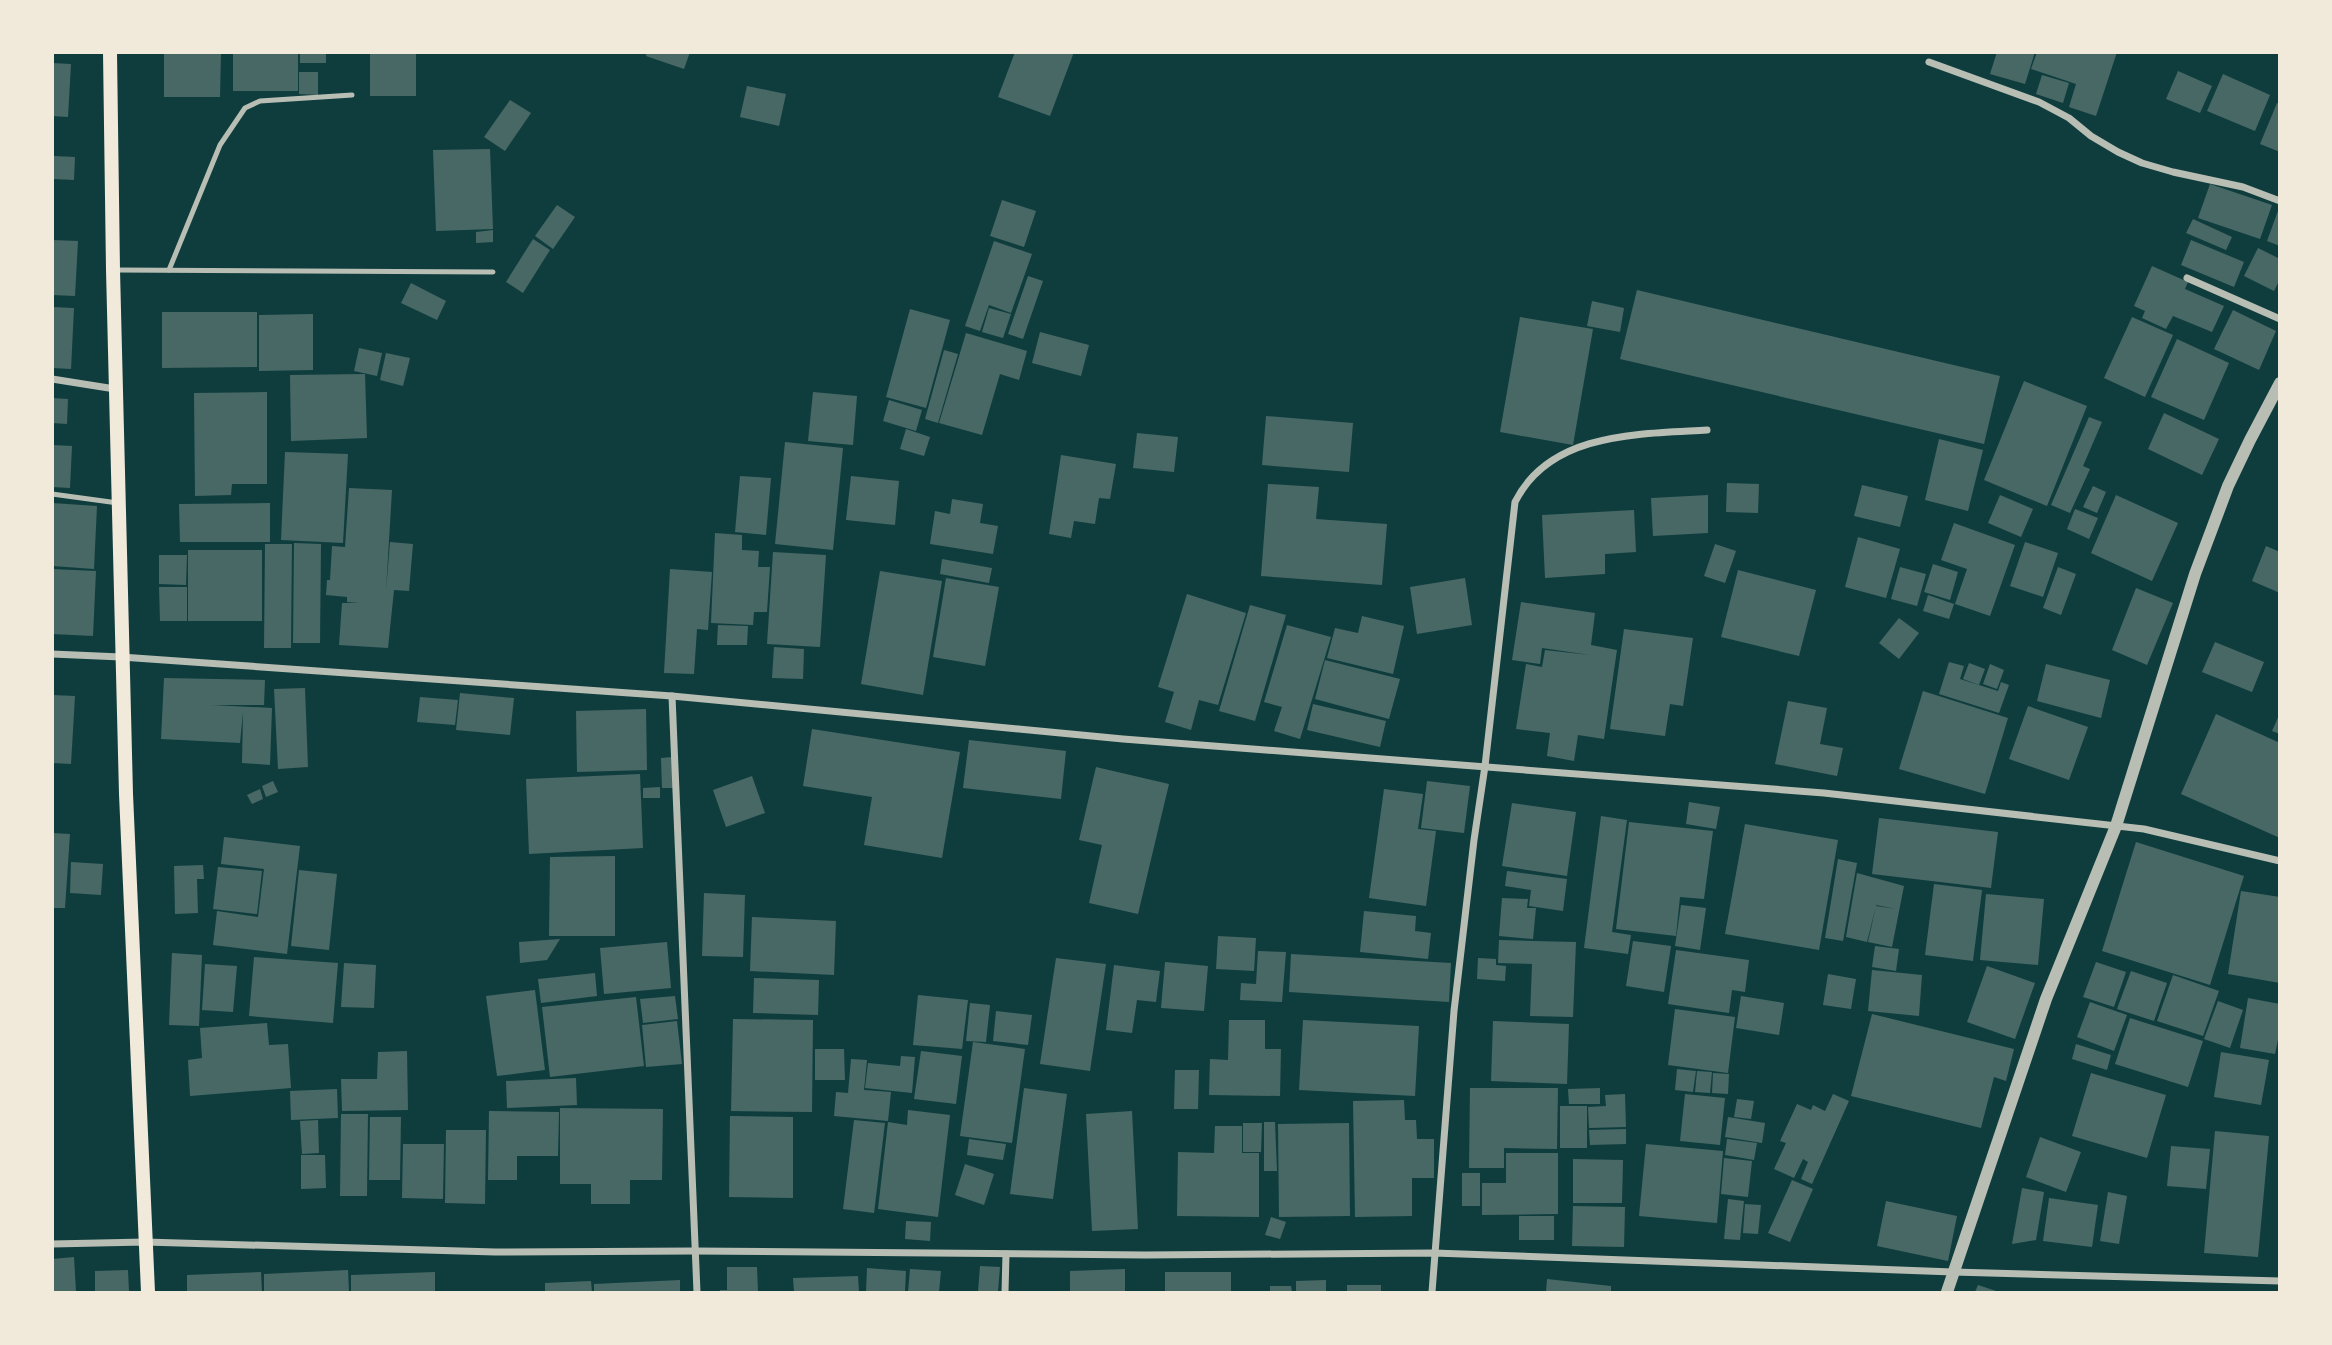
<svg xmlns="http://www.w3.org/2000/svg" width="2332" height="1345" font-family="'Titillium Web',sans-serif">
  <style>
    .building { fill: #486865 }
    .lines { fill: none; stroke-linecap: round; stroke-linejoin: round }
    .service { stroke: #b8beb3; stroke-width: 5 }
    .minor { stroke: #b8beb3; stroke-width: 7 }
    .tertiary { stroke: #b8beb3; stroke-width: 12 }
    .secondary { stroke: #f1e9da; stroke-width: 14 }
  </style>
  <rect width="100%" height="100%" fill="#0f3d3e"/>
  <g class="building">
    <polygon points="164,52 221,52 220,97 164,97"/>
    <rect x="300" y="52" width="26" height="11"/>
    <rect x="370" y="52" width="46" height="44"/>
    <polygon points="647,52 690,52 684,69 646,56"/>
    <polygon points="1015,52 1074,52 1050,116 998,97"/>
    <polygon points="1997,52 2035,52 2025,84 1990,74"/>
    <polygon points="2037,52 2117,52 2096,116 2069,107 2076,84 2031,69"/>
    <rect x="233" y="54" width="65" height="37"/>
    <polygon points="52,63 71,64 68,117 52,116"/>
    <polygon points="2178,71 2212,86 2200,113 2166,99"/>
    <polygon points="299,72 318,72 318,95 299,94"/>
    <polygon points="2223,74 2270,95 2255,131 2207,111"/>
    <polygon points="2042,75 2069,83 2063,103 2036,94"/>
    <polygon points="747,86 786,94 779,126 740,117"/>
    <polygon points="510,100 531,113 505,151 484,137"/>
    <polygon points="2277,103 2280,104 2280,152 2260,144"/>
    <polygon points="490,149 493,229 436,231 433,150"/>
    <polygon points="54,156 75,157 74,180 53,179"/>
    <polygon points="2210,184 2272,205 2260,239 2198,218"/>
    <polygon points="1002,200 1036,211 1024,247 990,236"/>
    <polygon points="557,205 575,217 553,249 535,236"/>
    <polygon points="2279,208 2280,208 2280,246 2267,241"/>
    <polygon points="2193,219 2232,237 2226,250 2186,233"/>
    <polygon points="493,230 493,242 476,243 476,232"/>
    <polygon points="533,239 550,250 523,293 506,282"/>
    <polygon points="52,240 78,241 75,296 52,295"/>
    <polygon points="2191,240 2244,262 2234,287 2181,265"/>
    <polygon points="994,241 1032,254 1011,313 989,305 980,331 965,326"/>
    <polygon points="2258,248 2280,259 2280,279 2274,291 2244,276"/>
    <polygon points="2152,266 2188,282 2185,289 2224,306 2212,332 2173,316 2166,329 2142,318 2145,311 2134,306"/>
    <polygon points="1028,276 1043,281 1023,339 1008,334"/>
    <polygon points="411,283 446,301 437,320 401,303"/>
    <polygon points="1637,290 2000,376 1984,444 1620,359"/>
    <polygon points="1592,301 1624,308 1620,332 1587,326"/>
    <polygon points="52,307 74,308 71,369 52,368"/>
    <polygon points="989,308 1011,314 1003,338 982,332"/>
    <polygon points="910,309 950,320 926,408 886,397"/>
    <polygon points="2233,310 2276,331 2259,370 2214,349"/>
    <polygon points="162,312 257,312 257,367 162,368"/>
    <polygon points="313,314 313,370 259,371 259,315"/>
    <polygon points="1520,317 1593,329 1573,445 1500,432"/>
    <polygon points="2132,317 2173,335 2145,397 2104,378"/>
    <polygon points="1040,332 1089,345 1081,376 1032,363"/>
    <polygon points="966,333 1027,351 1019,380 1000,374 982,435 939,423"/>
    <polygon points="2177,339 2229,363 2204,420 2151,397"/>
    <polygon points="359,348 382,353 377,376 354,371"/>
    <polygon points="944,350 958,354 938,423 925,419"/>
    <polygon points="386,353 410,358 403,386 380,380"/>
    <polygon points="365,374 367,438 291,441 290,375"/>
    <polygon points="2024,381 2087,406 2047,506 1984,480"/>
    <polygon points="267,392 267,484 232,484 231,495 195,496 194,393"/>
    <polygon points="813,392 857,396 853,445 808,441"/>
    <polygon points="52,398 68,399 67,424 52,423"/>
    <polygon points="889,400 922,410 916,431 883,421"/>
    <polygon points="2164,413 2219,439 2202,475 2148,449"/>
    <polygon points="1266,416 1353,423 1349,472 1262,465"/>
    <polygon points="2089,417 2102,422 2083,466 2090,469 2070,513 2051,505"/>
    <polygon points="906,429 930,437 924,456 900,449"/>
    <polygon points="1137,433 1178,437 1174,472 1133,468"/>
    <polygon points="1939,439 1983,450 1968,511 1925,500"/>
    <polygon points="785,442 843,448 833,550 775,544"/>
    <polygon points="52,445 72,446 70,488 52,487"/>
    <polygon points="285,452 348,454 343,543 281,540"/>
    <polygon points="1061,455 1116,464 1110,499 1099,498 1095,524 1074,521 1071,538 1049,534"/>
    <polygon points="740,476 771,478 766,535 735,532"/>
    <polygon points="851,476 899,481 895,525 846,520"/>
    <polygon points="1727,483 1759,484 1758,513 1726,512"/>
    <polygon points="1268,484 1319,487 1316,519 1387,524 1382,585 1261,576"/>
    <polygon points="1862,485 1908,496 1900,527 1854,516"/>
    <polygon points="2093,486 2106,492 2097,513 2083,507"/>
    <polygon points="349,488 392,490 386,591 390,542 413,544 409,591 394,590 388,648 339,645 342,603 359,603 347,602 347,597 326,595 327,580 330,580 332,546 345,547"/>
    <polygon points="1708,495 1708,533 1653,536 1651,498"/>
    <polygon points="2000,495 2033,509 2021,537 1988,523"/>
    <polygon points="2116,495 2178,523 2152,581 2091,553"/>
    <polygon points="952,499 983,504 980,523 998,526 993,554 930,544 935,511 950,514"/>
    <polygon points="52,503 97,506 94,569 52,566"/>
    <polygon points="270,503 270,542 180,542 179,504"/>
    <polygon points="2075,509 2098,518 2089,539 2067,529"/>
    <polygon points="1634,510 1636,552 1605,554 1605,574 1545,578 1542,515"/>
    <polygon points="1954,523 2015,545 1990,616 1955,604 1967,569 1941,560"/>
    <polygon points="715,533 742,535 742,550 759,551 758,567 770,567 767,612 754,612 753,625 711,623"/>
    <polygon points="1858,537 1900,549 1886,598 1845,587"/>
    <polygon points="2025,542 2058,553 2043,597 2010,586"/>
    <polygon points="294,543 321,544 320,643 293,643"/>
    <polygon points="265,544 292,544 291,648 264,648"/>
    <polygon points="1715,544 1736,551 1725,583 1704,576"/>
    <polygon points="2266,546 2280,552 2280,593 2252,581"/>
    <rect x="188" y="550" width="74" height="71"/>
    <polygon points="773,552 826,555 820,647 767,644"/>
    <polygon points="159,555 187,555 186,585 159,584"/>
    <polygon points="942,559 992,568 989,583 940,574"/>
    <polygon points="1933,564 1958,572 1950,600 1924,592"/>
    <polygon points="1900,567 1926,574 1917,606 1891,599"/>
    <polygon points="2058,567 2076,574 2061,615 2043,608"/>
    <polygon points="52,569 96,571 93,636 52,634"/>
    <polygon points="670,569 712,572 708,630 697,629 694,674 664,673"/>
    <polygon points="1738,570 1816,590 1799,656 1721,637"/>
    <polygon points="880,571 942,581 923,695 861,684"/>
    <polygon points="946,578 999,587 985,666 933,657"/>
    <polygon points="1465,578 1472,625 1417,634 1410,587"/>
    <polygon points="159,587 187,587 187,621 160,621"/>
    <polygon points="2136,588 2173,603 2147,665 2112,650"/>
    <polygon points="1187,594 1246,613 1218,705 1199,700 1191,730 1165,722 1174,692 1158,687"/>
    <polygon points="1928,595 1954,604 1949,619 1923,611"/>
    <polygon points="1521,602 1595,613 1591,645 1617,650 1604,739 1578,735 1574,761 1547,756 1550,733 1516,729 1526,664 1542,667 1545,650 1590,655 1542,648 1540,664 1512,660"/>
    <polygon points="1250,605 1286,615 1255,721 1219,711"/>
    <polygon points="1362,616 1404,626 1393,674 1327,658 1335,628 1358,633"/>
    <polygon points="1899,618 1919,633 1899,659 1879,643"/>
    <polygon points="718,625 748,626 747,645 717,645"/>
    <polygon points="1287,625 1331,637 1300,739 1274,731 1282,707 1264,702"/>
    <polygon points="1624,629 1693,638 1683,706 1670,704 1665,736 1610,729"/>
    <polygon points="2215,642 2264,662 2252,692 2202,672"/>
    <polygon points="774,647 804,649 803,679 772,678"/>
    <polygon points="1325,660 1400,679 1389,719 1315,699"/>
    <polygon points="1949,662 1964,666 1960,679 1998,691 2001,682 2009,685 1999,713 1939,694"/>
    <polygon points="1969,663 1985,669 1979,685 1963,679"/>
    <polygon points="1990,664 2004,670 1997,689 1983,684"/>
    <polygon points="2046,664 2110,680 2101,718 2037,701"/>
    <polygon points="164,678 265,680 264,705 212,705 272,708 270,765 242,763 243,712 240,743 161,739"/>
    <polygon points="305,688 308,767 278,769 274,689"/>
    <polygon points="1923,691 2008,718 1985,794 1899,769"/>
    <polygon points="460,693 514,698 510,735 456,730"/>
    <polygon points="52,695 75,696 71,764 52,763"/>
    <polygon points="420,697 458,700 455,725 417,722"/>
    <polygon points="1788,701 1827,708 1820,744 1843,748 1837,776 1775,764"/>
    <polygon points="1313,704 1386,721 1380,747 1307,730"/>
    <polygon points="2028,706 2088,727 2069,780 2009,759"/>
    <polygon points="646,709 647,770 577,772 576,711"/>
    <polygon points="2280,713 2280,734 2272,731"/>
    <polygon points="2216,714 2280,743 2280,838 2181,794"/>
    <polygon points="812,729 960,752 942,858 864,845 872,797 803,786"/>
    <polygon points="969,740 1066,751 1061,799 963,788"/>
    <polygon points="672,757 673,788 662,788 661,758"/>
    <polygon points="1096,767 1169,784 1138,914 1089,903 1102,845 1079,840"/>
    <polygon points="640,774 643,848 529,854 526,779"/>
    <polygon points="752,776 765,813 726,827 713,790"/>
    <polygon points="273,781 278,792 266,797 262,786"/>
    <polygon points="1427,781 1470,786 1464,833 1421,828"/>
    <polygon points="660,787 660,798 643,798 643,788"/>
    <polygon points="260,789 263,799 252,804 247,795"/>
    <polygon points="1384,789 1423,794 1418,829 1436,831 1426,906 1369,898"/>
    <polygon points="1689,802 1720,807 1716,829 1686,824"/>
    <polygon points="1512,803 1576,812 1567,876 1502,866"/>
    <polygon points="1601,816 1627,820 1612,932 1631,935 1628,954 1584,948"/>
    <polygon points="1879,818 1998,832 1991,888 1872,874"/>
    <polygon points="1629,822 1713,831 1704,899 1680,897 1676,936 1616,929"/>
    <polygon points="1745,824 1838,840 1819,950 1725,934"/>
    <polygon points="52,833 70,834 65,908 52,908"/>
    <polygon points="224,837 300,846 287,954 213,945 217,911 258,917 264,869 221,864"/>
    <polygon points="2136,842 2244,876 2210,985 2102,951"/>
    <polygon points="615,856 615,936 549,936 550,857"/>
    <polygon points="1838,859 1857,863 1843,941 1825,938"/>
    <polygon points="71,862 103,864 101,895 70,893"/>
    <polygon points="203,865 204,879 197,879 198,913 175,914 174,866"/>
    <polygon points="218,867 262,871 257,914 213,909"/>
    <polygon points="299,870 337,874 329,950 291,946"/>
    <polygon points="1507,871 1567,879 1563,911 1529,906 1531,890 1505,886"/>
    <polygon points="1857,873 1904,886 1892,947 1868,942 1876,906 1896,909 1876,905 1877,902 1867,942 1846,937"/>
    <polygon points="1934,884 1982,890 1973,961 1925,955"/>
    <polygon points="2241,891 2280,897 2280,983 2228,974"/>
    <polygon points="704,893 745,895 743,957 702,956"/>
    <polygon points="1986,894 2044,899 2038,965 1980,960"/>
    <polygon points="1502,898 1528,899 1527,908 1536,908 1533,939 1499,936"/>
    <polygon points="1681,905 1706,908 1700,950 1675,946"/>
    <polygon points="1364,911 1416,916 1415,931 1431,933 1428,959 1360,952"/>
    <polygon points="752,917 836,921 834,975 750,971"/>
    <polygon points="1218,936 1256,938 1254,971 1216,969"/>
    <polygon points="560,939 547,960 520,963 519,942"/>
    <polygon points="1499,940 1576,942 1573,1017 1530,1016 1532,964 1498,963"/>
    <polygon points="1633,941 1671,946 1664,992 1626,986"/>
    <polygon points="667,942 671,988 604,994 600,948"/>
    <polygon points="1875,946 1899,949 1896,971 1872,967"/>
    <polygon points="1676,950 1749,960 1745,992 1732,990 1729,1013 1668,1004"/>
    <polygon points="1258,951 1286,952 1282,1002 1240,1000 1241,983 1256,984"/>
    <polygon points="172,953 202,955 199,1026 169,1025"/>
    <polygon points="1291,954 1451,963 1449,1002 1289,992"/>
    <polygon points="254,957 338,963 333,1023 249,1016"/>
    <polygon points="1056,958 1106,964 1090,1071 1040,1064"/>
    <polygon points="1478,958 1496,959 1496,965 1506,966 1505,981 1477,979"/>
    <polygon points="1165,962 1208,966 1204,1011 1161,1008"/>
    <polygon points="2096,962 2126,972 2114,1007 2083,997"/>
    <polygon points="344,963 376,965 374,1008 341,1007"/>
    <polygon points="205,964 237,966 233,1012 202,1010"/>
    <polygon points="1114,965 1160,971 1156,1002 1137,1000 1132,1033 1106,1030"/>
    <polygon points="1987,966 2035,983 2015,1039 1967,1022"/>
    <polygon points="1872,970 1922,975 1919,1016 1868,1011"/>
    <polygon points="2131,971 2167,983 2154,1021 2117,1009"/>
    <polygon points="595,973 597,996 541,1003 538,979"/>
    <polygon points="1828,974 1856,979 1851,1009 1823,1005"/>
    <polygon points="2173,975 2219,991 2203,1036 2157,1021"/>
    <polygon points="754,978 819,980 818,1015 753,1013"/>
    <polygon points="535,990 545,1070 497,1076 486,996"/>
    <polygon points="918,995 968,1000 962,1049 913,1045"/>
    <polygon points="675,996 678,1019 643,1023 640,999"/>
    <polygon points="1741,996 1784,1003 1779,1035 1736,1028"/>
    <polygon points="636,997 644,1066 550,1077 542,1007"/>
    <polygon points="2248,998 2280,1004 2280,1030 2275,1054 2240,1048"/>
    <polygon points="2218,1001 2243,1010 2230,1048 2204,1039"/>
    <polygon points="2090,1002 2127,1015 2114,1051 2077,1037"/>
    <polygon points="970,1003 990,1005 986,1042 966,1041"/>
    <polygon points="1675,1009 1735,1017 1728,1073 1668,1065"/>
    <polygon points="996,1011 1032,1015 1028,1045 993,1041"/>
    <polygon points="1872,1014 2014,1049 2006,1081 1994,1077 1981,1128 1851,1096"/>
    <polygon points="2130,1018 2203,1041 2188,1087 2115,1064"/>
    <polygon points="733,1019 813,1020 812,1112 731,1111"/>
    <polygon points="1229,1020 1265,1020 1265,1049 1281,1049 1280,1096 1209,1095 1210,1059 1228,1060"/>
    <polygon points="1303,1020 1419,1026 1415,1096 1299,1090"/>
    <polygon points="677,1021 682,1064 646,1067 642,1025"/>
    <polygon points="1493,1021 1569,1024 1567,1084 1491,1081"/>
    <polygon points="267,1023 269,1045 288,1044 291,1088 190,1096 188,1060 202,1058 200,1028"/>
    <polygon points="973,1042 1025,1049 1012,1143 960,1136"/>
    <polygon points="2076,1044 2111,1055 2107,1070 2072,1059"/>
    <polygon points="815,1049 844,1049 845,1080 815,1080"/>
    <polygon points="407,1051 408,1110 342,1111 341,1079 377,1079 378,1052"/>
    <polygon points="921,1051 962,1056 956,1104 914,1099"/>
    <polygon points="2221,1052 2269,1060 2261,1105 2214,1097"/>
    <polygon points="901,1056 915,1057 912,1093 865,1088 868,1063 900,1066"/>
    <polygon points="851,1059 867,1060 864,1090 891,1092 888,1121 834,1116 836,1092 848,1093"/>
    <polygon points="1677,1069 1696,1071 1693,1092 1675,1090"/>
    <polygon points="1175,1070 1199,1070 1198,1109 1174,1109"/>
    <polygon points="1697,1071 1712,1072 1710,1093 1695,1092"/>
    <polygon points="1713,1073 1729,1074 1728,1094 1712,1093"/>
    <polygon points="2091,1073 2166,1095 2147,1158 2072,1136"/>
    <polygon points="576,1078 577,1105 507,1108 506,1081"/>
    <polygon points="1024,1088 1067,1094 1053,1199 1010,1194"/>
    <polygon points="1470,1088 1558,1088 1557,1149 1504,1148 1504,1168 1469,1168"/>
    <polygon points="1600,1088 1600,1104 1569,1104 1568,1089"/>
    <polygon points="337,1089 338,1118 291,1120 290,1091"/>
    <polygon points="1625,1094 1626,1127 1589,1128 1588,1107 1606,1106 1605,1095"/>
    <polygon points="1685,1094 1725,1098 1720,1145 1680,1141"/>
    <polygon points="1833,1094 1849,1101 1812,1184 1801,1179 1808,1162 1803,1159 1794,1178 1774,1169 1786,1143 1780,1141 1797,1104 1811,1110 1813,1105 1825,1111"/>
    <polygon points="1737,1099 1754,1101 1751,1119 1734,1117"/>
    <polygon points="1404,1100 1405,1120 1416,1120 1417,1139 1434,1139 1434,1178 1412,1178 1412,1216 1355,1217 1353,1101"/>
    <rect x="1560" y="1106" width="27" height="42"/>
    <polygon points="560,1108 663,1109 662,1180 630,1180 630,1204 591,1204 591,1184 560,1184"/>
    <polygon points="908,1110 950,1115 938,1217 878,1209 888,1122 907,1125"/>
    <polygon points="489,1111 559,1112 558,1156 517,1156 517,1180 488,1180"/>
    <polygon points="1132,1111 1138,1229 1092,1231 1086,1114"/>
    <polygon points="341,1114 368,1114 367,1196 340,1196"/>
    <polygon points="730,1116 793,1117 793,1198 729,1197"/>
    <polygon points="370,1117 401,1117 400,1180 369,1180"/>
    <polygon points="1728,1117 1765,1123 1762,1143 1725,1137"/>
    <polygon points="318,1120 319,1153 302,1154 300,1121"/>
    <polygon points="854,1120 885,1123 874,1213 843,1209"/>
    <polygon points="1264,1122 1275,1122 1277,1171 1264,1171"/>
    <polygon points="1243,1123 1262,1123 1261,1152 1243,1152"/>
    <polygon points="1349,1123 1350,1216 1279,1217 1278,1124"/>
    <polygon points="1215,1126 1242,1126 1242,1153 1259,1153 1259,1217 1177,1216 1178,1152 1214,1153"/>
    <polygon points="1626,1129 1626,1144 1590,1145 1589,1130"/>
    <polygon points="446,1130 486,1130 485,1204 445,1203"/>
    <polygon points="2215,1131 2269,1136 2258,1257 2204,1253"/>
    <polygon points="2040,1137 2081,1152 2066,1192 2026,1177"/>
    <polygon points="969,1139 1006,1144 1003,1160 967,1155"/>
    <polygon points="1727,1139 1757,1143 1754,1160 1725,1155"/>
    <polygon points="403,1144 444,1144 443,1199 402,1198"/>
    <polygon points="1646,1144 1723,1151 1717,1223 1639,1216"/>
    <polygon points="2171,1146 2210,1149 2206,1189 2167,1186"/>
    <polygon points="1506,1153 1558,1153 1558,1214 1482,1215 1482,1183 1506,1183"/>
    <polygon points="301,1155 325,1155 326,1188 301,1189"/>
    <polygon points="1724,1158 1752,1161 1748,1197 1721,1194"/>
    <polygon points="1573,1159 1623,1160 1622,1203 1573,1203"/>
    <polygon points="965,1164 994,1174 984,1205 955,1195"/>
    <rect x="1462" y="1173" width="18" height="33"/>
    <polygon points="1792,1180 1813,1189 1790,1242 1768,1233"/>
    <polygon points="2022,1188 2044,1192 2036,1240 2012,1244"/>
    <polygon points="2108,1192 2127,1196 2119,1244 2100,1241"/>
    <polygon points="2049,1198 2098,1205 2092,1247 2043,1241"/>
    <polygon points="1728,1199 1744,1201 1740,1240 1724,1239"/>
    <polygon points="1886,1201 1957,1216 1948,1261 1877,1246"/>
    <polygon points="1745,1204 1761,1205 1758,1234 1743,1233"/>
    <polygon points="1573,1206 1625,1207 1624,1247 1572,1246"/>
    <rect x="1519" y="1216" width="35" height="24"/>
    <polygon points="1271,1217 1286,1222 1280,1239 1265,1235"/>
    <polygon points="906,1221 931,1222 930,1241 905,1239"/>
    <polygon points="74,1257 76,1292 52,1292 52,1259"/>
    <polygon points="980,1266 1000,1267 998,1292 978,1292"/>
    <polygon points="727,1267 757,1267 758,1292 720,1292 720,1290 727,1290"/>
    <polygon points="867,1268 906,1271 905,1292 866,1292"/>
    <polygon points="910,1269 941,1271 939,1292 908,1292"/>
    <polygon points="1125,1269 1125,1292 1070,1292 1070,1271"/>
    <polygon points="128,1270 129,1292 95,1292 95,1271"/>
    <polygon points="348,1270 349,1292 264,1292 264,1274"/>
    <polygon points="261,1272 262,1292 187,1292 187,1275"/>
    <polygon points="435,1272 435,1292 351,1292 351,1275"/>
    <rect x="1165" y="1272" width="66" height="20"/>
    <polygon points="858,1276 859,1292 794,1292 793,1278"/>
    <polygon points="1547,1279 1611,1286 1611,1292 1546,1292"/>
    <polygon points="680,1280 680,1292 594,1292 594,1284"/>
    <polygon points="1326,1280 1326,1292 1296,1292 1296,1281"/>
    <polygon points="591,1281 592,1292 545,1292 545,1283"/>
    <rect x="1347" y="1285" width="34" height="7"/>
    <polygon points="1978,1285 1999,1292 1975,1292"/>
    <polygon points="1270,1286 1291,1286 1292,1292 1270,1292"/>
  </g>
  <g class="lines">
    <g class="service">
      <polyline points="116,270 493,272"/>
      <polyline points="169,270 220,145 245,108 260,101 352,95"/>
      <polyline points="52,494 118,503"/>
    </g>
    <g class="minor">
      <polyline points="1929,62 2039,102 2069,118 2091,136 2118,152 2142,163 2173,172 2243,187 2280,201"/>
      <polyline points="2187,278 2280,319"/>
      <polyline points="52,379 115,389"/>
      <polyline points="52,654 121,657 672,696 1123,739 1824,793 2144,829 2280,861"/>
      <polyline points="672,696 697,1292"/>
      <polyline points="52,1244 145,1242 495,1252 694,1251 1145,1255 1434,1253 1953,1272 2280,1281"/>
      <polyline points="1005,1292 1006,1254"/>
      <path d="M1432,1292l22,-281 20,-171 11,-74 30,-264c35,-70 124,-68 192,-72"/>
    </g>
    <polyline class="tertiary" points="1947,1292 2046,999 2116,826 2195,574 2228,486 2250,440 2280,383"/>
    <polyline class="secondary" points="110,52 113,270 126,794 148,1292"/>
  </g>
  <rect width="2332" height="1345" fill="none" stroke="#f1e9da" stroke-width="108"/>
</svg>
